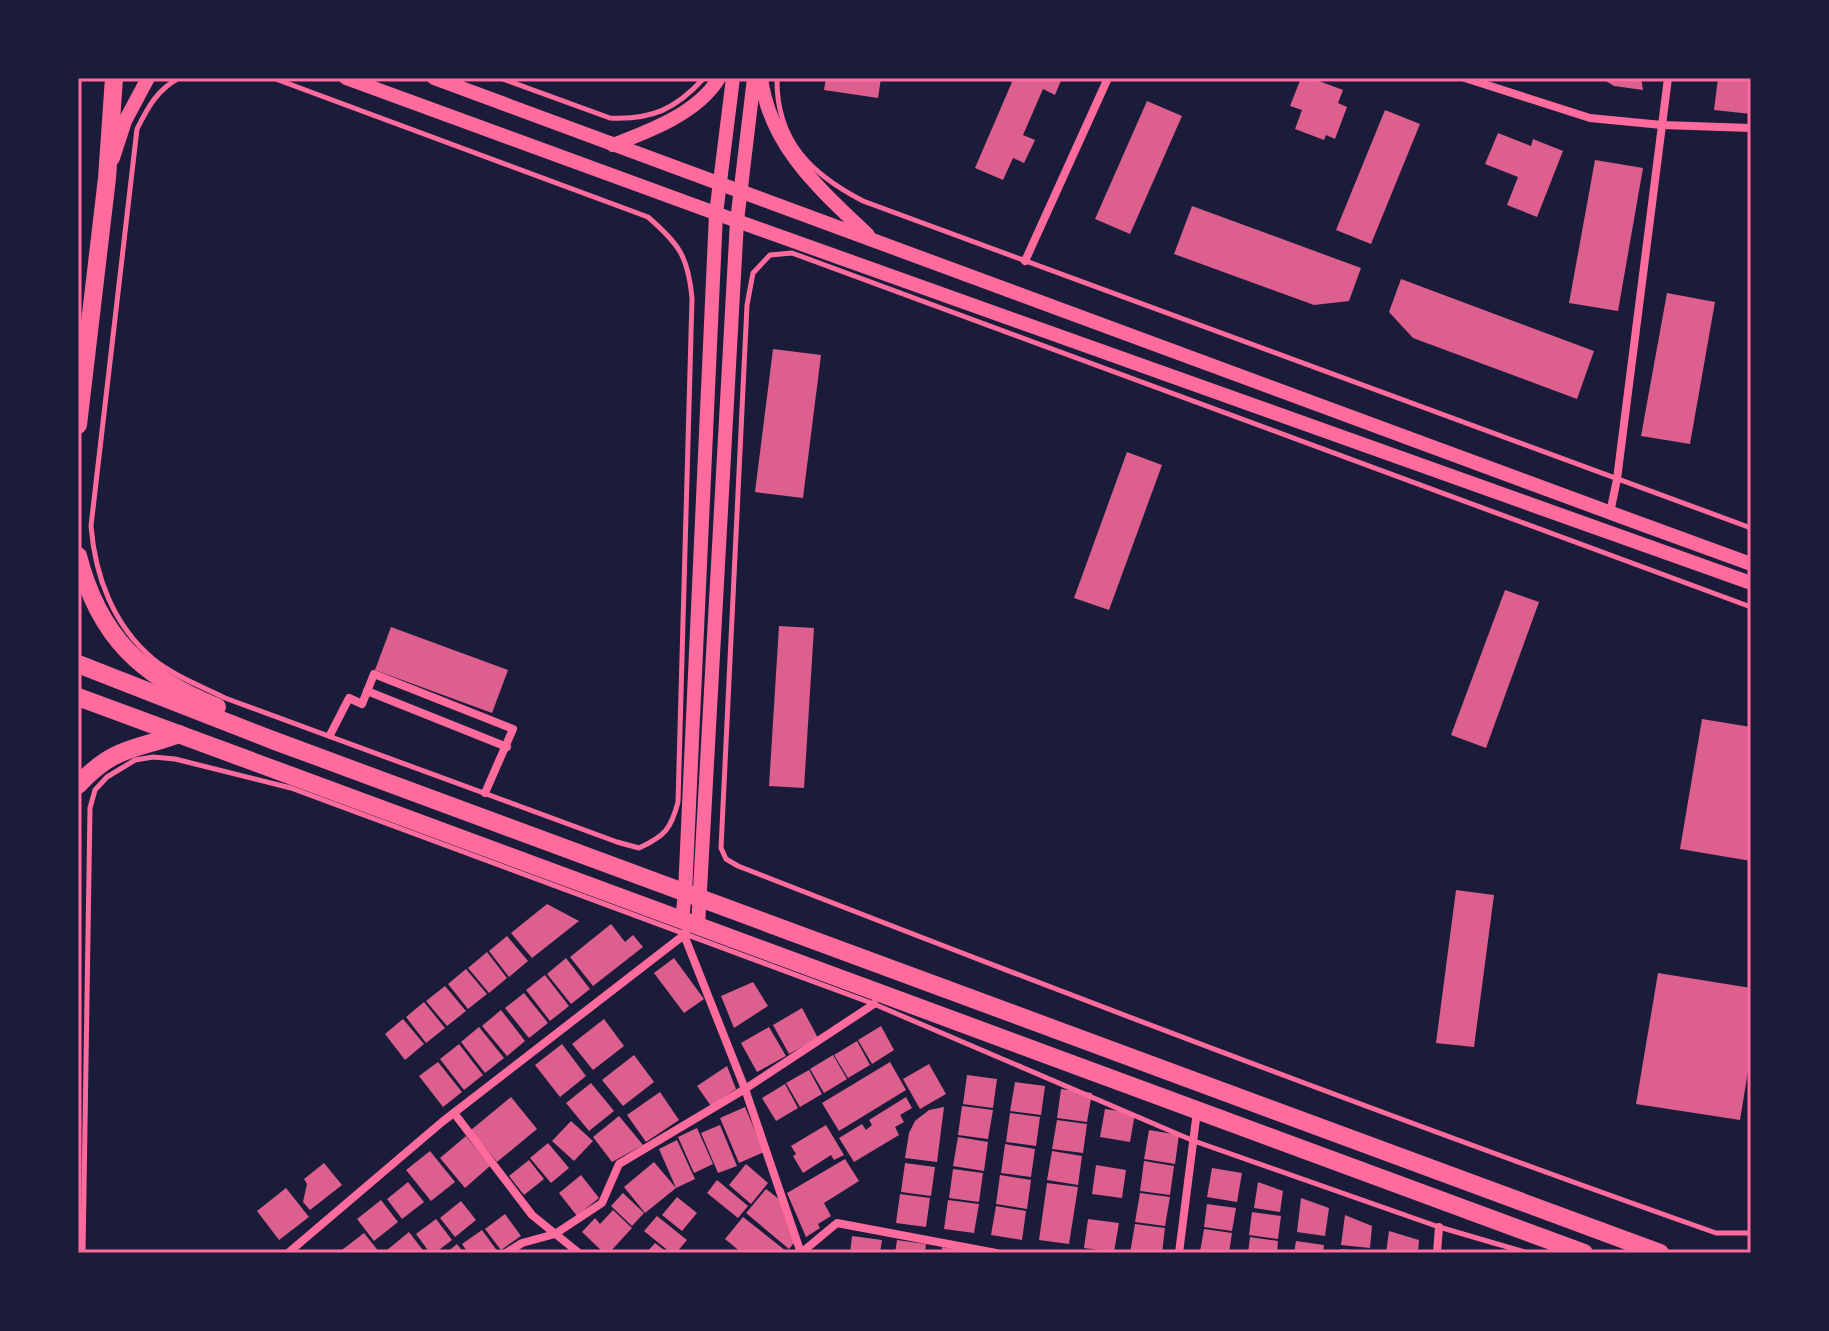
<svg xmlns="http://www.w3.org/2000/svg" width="1829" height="1331" font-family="'Golos Text',sans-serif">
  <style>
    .building { fill: #dd5f8e }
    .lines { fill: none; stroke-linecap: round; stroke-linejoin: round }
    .service { stroke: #ff6b9d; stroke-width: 5 }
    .minor { stroke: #ff6b9d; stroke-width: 8 }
    .tertiary { stroke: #ff6b9d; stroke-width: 14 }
    .primary { stroke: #ff6b9d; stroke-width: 18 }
    .neatline { fill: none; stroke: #ff6b9d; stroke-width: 3 }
  </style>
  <rect width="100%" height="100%" fill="#1b1b3a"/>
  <g class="building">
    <polygon points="826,78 881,78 878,98 824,90"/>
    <polygon points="1002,78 1062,78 1055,95 1043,89 1023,135 1035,140 1024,163 1013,158 1003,180 975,168 1012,82"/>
    <polygon points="1301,78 1311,78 1343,90 1338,103 1347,107 1335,139 1326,135 1324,140 1295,129 1302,110 1290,106"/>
    <polygon points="1601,78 1641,78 1643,90 1614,86"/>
    <polygon points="1718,78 1751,78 1751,114 1714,110"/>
    <polygon points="1147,101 1182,116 1130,234 1095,219"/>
    <polygon points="1385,110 1420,124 1371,244 1336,230"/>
    <polygon points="1498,133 1531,146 1533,139 1563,151 1537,217 1507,205 1518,177 1485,164"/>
    <polygon points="1595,160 1643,168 1618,311 1569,303"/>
    <polygon points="1192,206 1361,268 1349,301 1314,305 1174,254"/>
    <polygon points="1401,279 1594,351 1577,399 1413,338 1389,312"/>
    <polygon points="1667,293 1715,302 1690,444 1641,436"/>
    <polygon points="773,349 821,355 803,498 755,492"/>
    <polygon points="1127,452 1162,465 1109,610 1074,598"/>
    <polygon points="1505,590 1539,602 1486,748 1451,735"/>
    <polygon points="779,626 814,628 804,788 769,786"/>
    <polygon points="391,627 508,670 492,713 375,670"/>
    <polygon points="1702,719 1751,727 1751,861 1680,849"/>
    <polygon points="1456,890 1494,895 1474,1047 1436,1043"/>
    <polygon points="547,904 579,921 532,958 511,933"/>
    <polygon points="611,924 625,942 633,935 643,947 593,986 570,957"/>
    <polygon points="507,936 528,961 509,977 489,951"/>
    <polygon points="487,952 507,978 489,993 468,968"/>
    <polygon points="566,958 590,989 571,1004 547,974"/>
    <polygon points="674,958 704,999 684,1013 654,973"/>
    <polygon points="466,969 487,994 468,1009 448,984"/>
    <polygon points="1658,973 1751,988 1751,1053 1740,1120 1636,1104"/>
    <polygon points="545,975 569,1006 550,1021 526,990"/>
    <polygon points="753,982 768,1006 734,1028 721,996"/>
    <polygon points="445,986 466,1011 447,1026 426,1001"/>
    <polygon points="524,993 548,1023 529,1038 505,1008"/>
    <polygon points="424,1002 445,1028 426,1043 406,1017"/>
    <polygon points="802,1008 818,1038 789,1054 773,1025"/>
    <polygon points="501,1010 525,1041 507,1056 482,1026"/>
    <polygon points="403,1019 424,1044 405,1060 385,1034"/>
    <polygon points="604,1019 624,1046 593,1070 572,1044"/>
    <polygon points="881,1026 894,1050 872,1064 858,1040"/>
    <polygon points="479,1027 504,1058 485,1073 461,1042"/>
    <polygon points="769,1027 786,1056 757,1072 741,1043"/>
    <polygon points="857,1041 870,1065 848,1078 834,1055"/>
    <polygon points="459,1044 483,1075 464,1090 440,1059"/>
    <polygon points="562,1044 586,1076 560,1097 535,1065"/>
    <polygon points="634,1055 654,1082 623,1106 602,1080"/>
    <polygon points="833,1055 847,1079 824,1093 810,1069"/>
    <polygon points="438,1062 462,1092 443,1107 419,1076"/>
    <polygon points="890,1062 906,1090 839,1131 822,1103"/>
    <polygon points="929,1064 946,1094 920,1109 903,1079"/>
    <polygon points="727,1066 736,1089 711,1106 697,1086"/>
    <polygon points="809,1070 822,1094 800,1107 786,1083"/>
    <polygon points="967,1075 997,1079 993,1108 963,1104"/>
    <polygon points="1015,1082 1045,1086 1041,1115 1010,1111"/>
    <polygon points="591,1083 614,1111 589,1131 566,1103"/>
    <polygon points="785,1084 798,1108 776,1121 762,1098"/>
    <polygon points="1061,1089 1092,1093 1087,1122 1057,1118"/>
    <polygon points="660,1092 679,1120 646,1142 627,1115"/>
    <polygon points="511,1097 537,1129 497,1162 471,1130"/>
    <polygon points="906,1097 912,1108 900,1115 904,1122 895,1127 899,1135 854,1162 839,1138 862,1124 866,1130 872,1125 869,1120"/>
    <polygon points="962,1106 993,1110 988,1139 958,1135"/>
    <polygon points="745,1107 764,1152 739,1163 720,1118"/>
    <polygon points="944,1107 937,1162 905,1158 909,1133 915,1121 929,1110"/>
    <polygon points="1105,1109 1135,1113 1130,1142 1100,1137"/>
    <polygon points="1010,1113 1040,1117 1036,1146 1006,1142"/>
    <polygon points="619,1116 643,1145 612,1162 593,1137"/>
    <polygon points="1057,1120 1087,1124 1083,1153 1052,1149"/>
    <polygon points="571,1121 593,1141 574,1161 552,1141"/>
    <polygon points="720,1125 737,1166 718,1173 701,1133"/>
    <polygon points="826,1125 844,1155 834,1160 831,1155 803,1173 793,1156 796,1154 791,1146"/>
    <polygon points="697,1128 713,1164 694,1173 678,1137"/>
    <polygon points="1149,1130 1179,1135 1175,1164 1144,1159"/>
    <polygon points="466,1136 490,1166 465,1188 440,1158"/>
    <polygon points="958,1137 988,1142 984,1171 953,1166"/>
    <polygon points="677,1140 695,1179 676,1188 659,1149"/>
    <polygon points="548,1143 569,1168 551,1183 530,1158"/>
    <polygon points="1005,1144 1035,1149 1031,1177 1001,1173"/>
    <polygon points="430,1151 455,1182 431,1201 406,1170"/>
    <polygon points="1052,1151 1082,1156 1078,1185 1047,1180"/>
    <polygon points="845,1159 859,1181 824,1203 831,1216 818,1224 820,1228 806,1237 787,1193"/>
    <polygon points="529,1160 544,1179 524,1195 509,1176"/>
    <polygon points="1144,1161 1174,1166 1170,1195 1140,1191"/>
    <polygon points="654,1162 676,1188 645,1213 624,1187"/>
    <polygon points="324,1163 342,1185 310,1210 303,1202 307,1184 304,1179"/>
    <polygon points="905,1163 935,1167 931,1196 901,1192"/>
    <polygon points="746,1164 768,1183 751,1204 729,1185"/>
    <polygon points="1096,1165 1126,1170 1122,1198 1092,1194"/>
    <polygon points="1212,1168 1242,1173 1237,1202 1207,1197"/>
    <polygon points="953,1169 983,1173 979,1202 949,1198"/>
    <polygon points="581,1175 599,1198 577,1216 559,1193"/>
    <polygon points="1000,1175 1031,1180 1027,1209 996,1204"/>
    <polygon points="717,1180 748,1206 738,1218 707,1193"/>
    <polygon points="408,1182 424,1202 402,1219 387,1199"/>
    <polygon points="1258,1182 1283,1191 1280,1212 1254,1208"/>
    <polygon points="1047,1183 1078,1187 1069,1244 1039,1240"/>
    <polygon points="286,1188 309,1217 279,1240 257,1211"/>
    <polygon points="766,1189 779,1199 794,1243 789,1249 746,1213"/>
    <polygon points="623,1193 644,1213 632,1226 611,1206"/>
    <polygon points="1140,1193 1170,1197 1165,1226 1135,1222"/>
    <polygon points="900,1194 930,1198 926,1227 896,1223"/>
    <polygon points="677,1197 697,1213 682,1231 662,1215"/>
    <polygon points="1301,1198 1329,1208 1325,1236 1297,1232"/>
    <polygon points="381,1200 398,1222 374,1241 357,1219"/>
    <polygon points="948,1200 979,1204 974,1233 944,1229"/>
    <polygon points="461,1201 476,1220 455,1237 440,1218"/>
    <polygon points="1207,1204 1236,1208 1232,1231 1204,1227"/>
    <polygon points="996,1206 1026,1211 1022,1240 991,1235"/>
    <polygon points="613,1210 632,1228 609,1253 604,1253 582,1232 595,1218 600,1224"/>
    <polygon points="1252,1212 1281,1216 1278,1239 1249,1235"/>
    <polygon points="505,1214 521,1236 501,1250 485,1229"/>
    <polygon points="1345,1215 1372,1226 1370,1248 1341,1245"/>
    <polygon points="657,1216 687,1240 676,1253 671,1253 644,1231"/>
    <polygon points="743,1217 786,1251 784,1253 742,1253 725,1239"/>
    <polygon points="436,1219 452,1240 435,1253 430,1253 416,1234"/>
    <polygon points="1088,1219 1119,1223 1114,1252 1084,1248"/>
    <polygon points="1135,1224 1165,1228 1162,1253 1130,1253"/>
    <polygon points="1204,1229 1232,1233 1229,1253 1200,1252"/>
    <polygon points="482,1230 498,1252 496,1253 468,1253 462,1244"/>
    <polygon points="1389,1231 1419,1240 1418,1253 1386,1253"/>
    <polygon points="409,1232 425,1253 389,1253 387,1250"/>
    <polygon points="364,1233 380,1253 338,1253"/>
    <polygon points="852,1236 882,1240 880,1253 850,1253"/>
    <polygon points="1250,1237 1278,1241 1277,1253 1248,1253"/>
    <polygon points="897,1240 926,1244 925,1253 895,1253"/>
    <polygon points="1296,1241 1324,1245 1323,1253 1294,1253"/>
    <polygon points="655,1243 668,1253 646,1253"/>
    <polygon points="457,1244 464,1253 446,1253"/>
    <polygon points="942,1247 971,1251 971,1253 941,1253"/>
    <polygon points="1340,1249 1361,1251 1361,1253 1340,1253"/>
  </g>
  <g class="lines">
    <g class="service">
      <path d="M179,78c-22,12 -31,29 -42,51l-46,397c4,50 22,99 62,133 21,17 48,27 72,39l392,144 22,6c26,-12 32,-19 39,-46l14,-504c-4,-42 -13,-54 -44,-81l-375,-139"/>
      <path d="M500,78l110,40c42,2 66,-9 94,-40"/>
      <path d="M777,78c-1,63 34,96 86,123l888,327"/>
      <path d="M1751,607l-959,-354 -22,2 -17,18 -6,32 -26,543 5,11 12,7c325,127 649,251 978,367h35"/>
      <polyline points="83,1253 90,808 95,790 107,777 135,760 153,757 175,759 291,788 874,1004 1194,1141 1439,1227 1528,1253"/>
    </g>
    <g class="minor">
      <polyline points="1465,78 1590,118 1662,125 1751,128"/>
      <polyline points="1025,261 1108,78"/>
      <polyline points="1610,513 1617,479 1668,78"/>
      <polyline points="367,691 507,747"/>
      <polyline points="330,735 349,698 362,704 374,674 513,729 485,793"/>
      <polyline points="689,924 684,935 745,1089 801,1253 837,1223 996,1253"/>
      <polyline points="454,1113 532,1215 579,1253"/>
      <polyline points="288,1253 442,1122 684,935"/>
      <polyline points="506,1253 522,1243 555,1234 602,1203 619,1164 745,1089 874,1004"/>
      <polyline points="1179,1253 1197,1111"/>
      <polyline points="1437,1253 1439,1227"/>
    </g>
    <g class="tertiary">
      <polyline points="346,78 737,221 1751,583"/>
      <path d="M434,78c438,163 877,326 1317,486"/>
      <path d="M761,78c9,69 60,112 107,157"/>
      <path d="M613,145c37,-14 85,-32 106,-67"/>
      <polyline points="113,158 125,121 148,78"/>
      <polyline points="682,921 685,893 716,214 733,78"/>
      <polyline points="698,926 737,221 754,78"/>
    </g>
    <g class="primary">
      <polyline points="78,425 107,178 114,78"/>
      <path d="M78,556c21,81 64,121 139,151"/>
      <polyline points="78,664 275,741 1660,1253"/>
      <polyline points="78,697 1584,1253"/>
      <path d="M78,785c37,-39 54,-34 101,-51"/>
    </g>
  </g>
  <rect width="1829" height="1331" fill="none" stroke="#1b1b3a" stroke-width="160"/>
  <rect x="80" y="80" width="1669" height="1171" class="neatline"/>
</svg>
